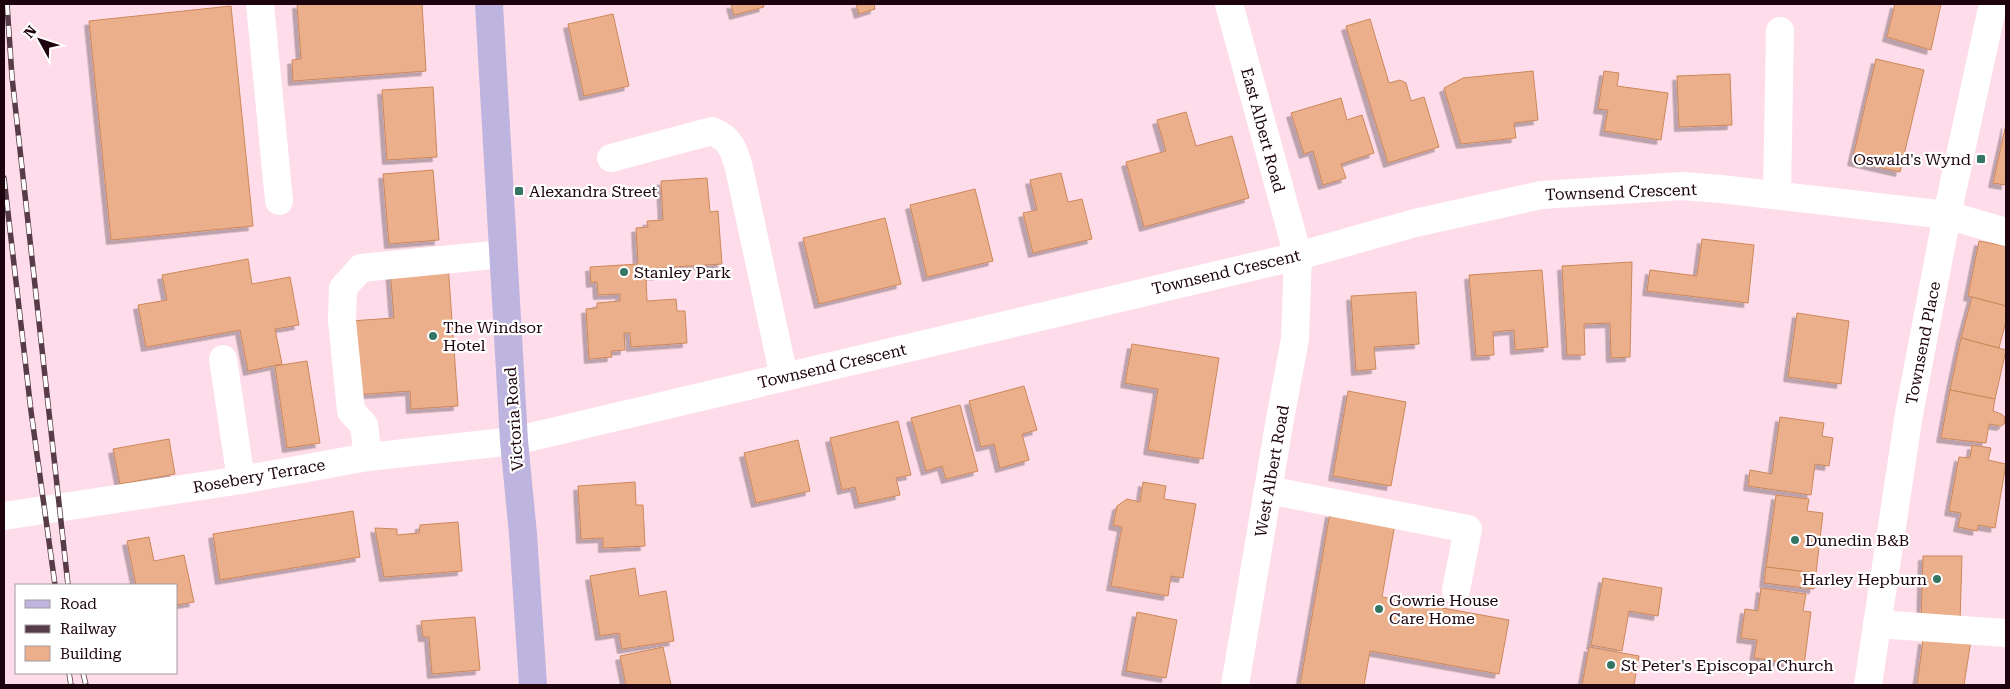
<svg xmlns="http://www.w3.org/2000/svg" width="2010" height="689" font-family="'Roboto Serif',serif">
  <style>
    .building { fill: #ebb08b; stroke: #cc875a; filter: url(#shadow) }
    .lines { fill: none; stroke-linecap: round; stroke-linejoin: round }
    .minor { stroke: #fff; stroke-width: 28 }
    .major { stroke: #beb4e0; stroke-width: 28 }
    .rail-casing { stroke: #573b47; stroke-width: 5.5 }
    .rail { stroke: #fff; stroke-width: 4; stroke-dasharray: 11; stroke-linecap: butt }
    .poi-dot { fill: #357564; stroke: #fff; stroke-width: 2 }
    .labels { text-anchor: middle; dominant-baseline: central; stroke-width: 4.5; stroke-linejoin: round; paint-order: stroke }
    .street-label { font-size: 16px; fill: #1c030e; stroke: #fff }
    .poi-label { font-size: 16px; fill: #1c030e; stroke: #fff; text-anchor: start }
  </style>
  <defs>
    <filter id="shadow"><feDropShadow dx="-4.5" dy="4.5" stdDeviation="0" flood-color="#0004"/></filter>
  </defs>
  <rect width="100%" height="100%" fill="#ffdce9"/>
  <g class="building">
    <polygon points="297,4 422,4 426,71 293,81 292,60 301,59"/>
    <polygon points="731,4 763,4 764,7 734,15"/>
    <polygon points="856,4 874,4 875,9 859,14"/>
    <polygon points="1895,4 1941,4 1931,50 1887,37"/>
    <polygon points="231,6 253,226 111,240 89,21"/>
    <polygon points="613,14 629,86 584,96 568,24"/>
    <polygon points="1370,19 1389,83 1400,80 1406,83 1411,101 1424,97 1439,147 1388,163 1346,26"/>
    <polygon points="1876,59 1924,70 1900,172 1852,161"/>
    <polygon points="1533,71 1538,120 1514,123 1516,138 1461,144 1444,88 1463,78"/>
    <polygon points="1604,71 1619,73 1617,86 1668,93 1661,140 1604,131 1608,110 1598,109"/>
    <polygon points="1730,74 1732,125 1679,127 1677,76"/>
    <polygon points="433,87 437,157 387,160 382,90"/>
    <polygon points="1341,98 1347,120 1362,115 1374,153 1341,164 1346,178 1323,185 1313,151 1304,154 1291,113"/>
    <polygon points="1186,112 1196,146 1232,136 1249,198 1144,227 1126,162 1166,151 1157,120"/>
    <polygon points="2006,124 2006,185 1993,183"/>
    <polygon points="433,170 439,240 389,244 383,174"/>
    <polygon points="1061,173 1068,202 1082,199 1092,239 1033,253 1023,213 1037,210 1030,180"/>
    <polygon points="707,178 710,212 718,211 722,264 658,268 659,275 646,276 647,301 676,299 677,311 685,311 687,343 631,347 630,333 624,333 625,350 611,351 612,357 589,359 586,309 597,308 597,303 620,301 620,294 598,295 597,282 591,283 590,267 638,264 636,228 648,227 647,221 663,220 661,181"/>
    <polygon points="975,189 993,261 927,277 910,205"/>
    <polygon points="885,218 901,284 819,304 803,238"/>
    <polygon points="1702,239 1754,245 1748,303 1647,291 1650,270 1697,276"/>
    <polygon points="1979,241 2006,246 2006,306 1968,296"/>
    <polygon points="248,259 252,284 290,277 299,325 275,329 282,364 248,371 240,330 146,347 138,305 167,300 162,275"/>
    <polygon points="1632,262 1630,357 1611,358 1610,323 1584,324 1585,355 1567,355 1562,266"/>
    <polygon points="448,264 458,406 411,409 410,391 355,395 350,321 394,318 390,268"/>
    <polygon points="1542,270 1548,347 1515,350 1514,330 1493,332 1494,355 1476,356 1469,275"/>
    <polygon points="1416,292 1419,344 1374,347 1376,369 1356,371 1351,296"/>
    <polygon points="1972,297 2006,306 2006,321 1999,348 1961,338"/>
    <polygon points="1797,313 1849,321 1841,384 1788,377"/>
    <polygon points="1961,338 2006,350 1995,399 1950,390"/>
    <polygon points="1132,344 1219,358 1203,459 1148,450 1158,389 1125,383"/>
    <polygon points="307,361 320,443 287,448 275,366"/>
    <polygon points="1024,386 1037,430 1022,434 1029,460 1000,468 994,444 981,447 969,401"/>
    <polygon points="1950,390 1995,399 1993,411 2001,414 2005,417 2004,424 2001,426 1989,424 1986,443 1941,438"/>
    <polygon points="1348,391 1406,402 1391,486 1333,476"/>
    <polygon points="960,405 978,471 946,479 942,466 926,471 911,418"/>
    <polygon points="1780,417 1824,423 1822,436 1833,438 1829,466 1815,464 1811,495 1748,486 1750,470 1772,474"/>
    <polygon points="898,421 911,475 896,478 900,495 859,504 855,487 842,490 830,438"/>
    <polygon points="169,439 175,474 120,484 113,449"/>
    <polygon points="798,440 810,491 756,503 744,453"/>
    <polygon points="1972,445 1991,448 1988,460 2006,464 1995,528 1978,525 1977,531 1958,527 1961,513 1949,511 1959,457 1970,458"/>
    <polygon points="635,482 636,505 643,505 645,546 603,548 603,538 581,539 578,486"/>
    <polygon points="1143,482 1166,486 1164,499 1196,504 1183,578 1171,576 1168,596 1111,586 1122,527 1113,525 1117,506 1127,499 1140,502"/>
    <polygon points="1776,495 1809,499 1807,511 1823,513 1816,573 1766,567"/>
    <polygon points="353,511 360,557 220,580 213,534"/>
    <polygon points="1330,513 1395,524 1382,597 1509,620 1499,674 1370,651 1364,685 1300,685"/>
    <polygon points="458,522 462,571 384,577 375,528 397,529 397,535 419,533 420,525"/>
    <polygon points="149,537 154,561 184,555 194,602 176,605 176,585 136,585 127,541"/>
    <polygon points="1923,556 1962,556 1960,622 1921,622"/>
    <polygon points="1766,567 1816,573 1814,589 1764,583"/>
    <polygon points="635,568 639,596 666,591 674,641 622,649 619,633 600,636 590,576"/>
    <polygon points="1603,578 1662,588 1658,616 1629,611 1622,651 1591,645"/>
    <polygon points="1761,588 1806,594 1803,611 1811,612 1804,665 1754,658 1757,640 1741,638 1745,609 1758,611"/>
    <polygon points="1137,612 1177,620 1166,678 1126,671"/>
    <polygon points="475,617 480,670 432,674 429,637 423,637 421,621"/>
    <polygon points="1923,640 1971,640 1964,685 1917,685"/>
    <polygon points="663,647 671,685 626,685 620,656"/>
    <polygon points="1589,647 1639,656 1634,685 1582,685"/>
  </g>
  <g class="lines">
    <g class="minor">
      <polyline points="260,4 279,201"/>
      <polyline points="1229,4 1298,256 1295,339 1280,419 1235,685"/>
      <path d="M611,158l101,-27c19,8 22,19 27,37l45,209"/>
      <polyline points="1777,195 1780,31"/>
      <polyline points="223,359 241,480"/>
      <polyline points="368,457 364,425 351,411 342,321 343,288 361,268 503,254"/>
      <polyline points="1268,490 1468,529 1456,590"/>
      <polyline points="4,516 241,480 368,457 514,441 1298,256 1415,223 1541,195 1682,186 1721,189 1947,215 2006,232"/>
      <polyline points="1877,624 2006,633"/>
      <polyline points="1868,685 1909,414 1947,215 1993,4"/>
    </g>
    <polyline class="major" points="489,4 514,441 523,534 533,685"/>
    <defs>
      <g id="rail">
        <polyline points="7,4 12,77 68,585"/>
        <polyline points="4,178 31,411 55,585"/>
        <polyline points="69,673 71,685"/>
        <polyline points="83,673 86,685"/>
      </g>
    </defs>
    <use href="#rail" class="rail-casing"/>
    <use href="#rail" class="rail"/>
  </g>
  <g class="poi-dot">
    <rect x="1976" y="154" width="10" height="10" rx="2.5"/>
    <rect x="514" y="186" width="10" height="10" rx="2.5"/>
    <circle cx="624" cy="272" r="5"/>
    <circle cx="433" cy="336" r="5"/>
    <circle cx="1795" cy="540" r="5"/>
    <circle cx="1937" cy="579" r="5"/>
    <circle cx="1379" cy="609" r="5"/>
    <circle cx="1611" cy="665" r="5"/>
  </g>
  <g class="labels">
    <g class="street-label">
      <text transform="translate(1263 130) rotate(75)">East Albert Road</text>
      <text transform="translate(1621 192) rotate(-2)">Townsend Crescent</text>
      <text transform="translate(1226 272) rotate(-13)">Townsend Crescent</text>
      <text transform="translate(1923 343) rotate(-79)">Townsend Place</text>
      <text transform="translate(832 366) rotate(-13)">Townsend Crescent</text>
      <text transform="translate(514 419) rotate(-94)">Victoria Road</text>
      <text transform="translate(1272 471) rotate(-80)">West Albert Road</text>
      <text transform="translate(259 476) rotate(-10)">Rosebery Terrace</text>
    </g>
    <g class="poi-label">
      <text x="1971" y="159" text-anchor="end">Oswald's Wynd</text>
      <text x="529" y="191">Alexandra Street</text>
      <text x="634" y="272">Stanley Park</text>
      <text x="443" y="327">The Windsor<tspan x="443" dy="18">Hotel</tspan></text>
      <text x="1805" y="540">Dunedin B&amp;B</text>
      <text x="1927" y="579" text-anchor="end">Harley Hepburn</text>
      <text x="1389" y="600">Gowrie House<tspan x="1389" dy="18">Care Home</tspan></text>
      <text x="1621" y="665">St Peter's Episcopal Church</text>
    </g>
  </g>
  <rect width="2010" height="689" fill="none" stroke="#1c030e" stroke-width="10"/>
  <rect x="15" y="584" width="162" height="90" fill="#ffffff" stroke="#a49a9f"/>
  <rect x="25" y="600" width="25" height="8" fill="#beb4e0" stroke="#a49a9f"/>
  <text x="60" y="609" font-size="15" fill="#1c030e">Road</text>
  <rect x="25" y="625" width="25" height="8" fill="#573b47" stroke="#a49a9f"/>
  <text x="60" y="634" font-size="15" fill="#1c030e">Railway</text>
  <rect x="25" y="646" width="25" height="15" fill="#ebb08b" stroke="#a49a9f"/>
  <text x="60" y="659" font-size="15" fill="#1c030e">Building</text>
  <g transform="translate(40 40) rotate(310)" stroke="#ffffff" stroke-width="4" paint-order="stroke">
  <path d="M0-4L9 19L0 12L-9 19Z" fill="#1c030e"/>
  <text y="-8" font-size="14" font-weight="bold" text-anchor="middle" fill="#1c030e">N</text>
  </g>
</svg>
